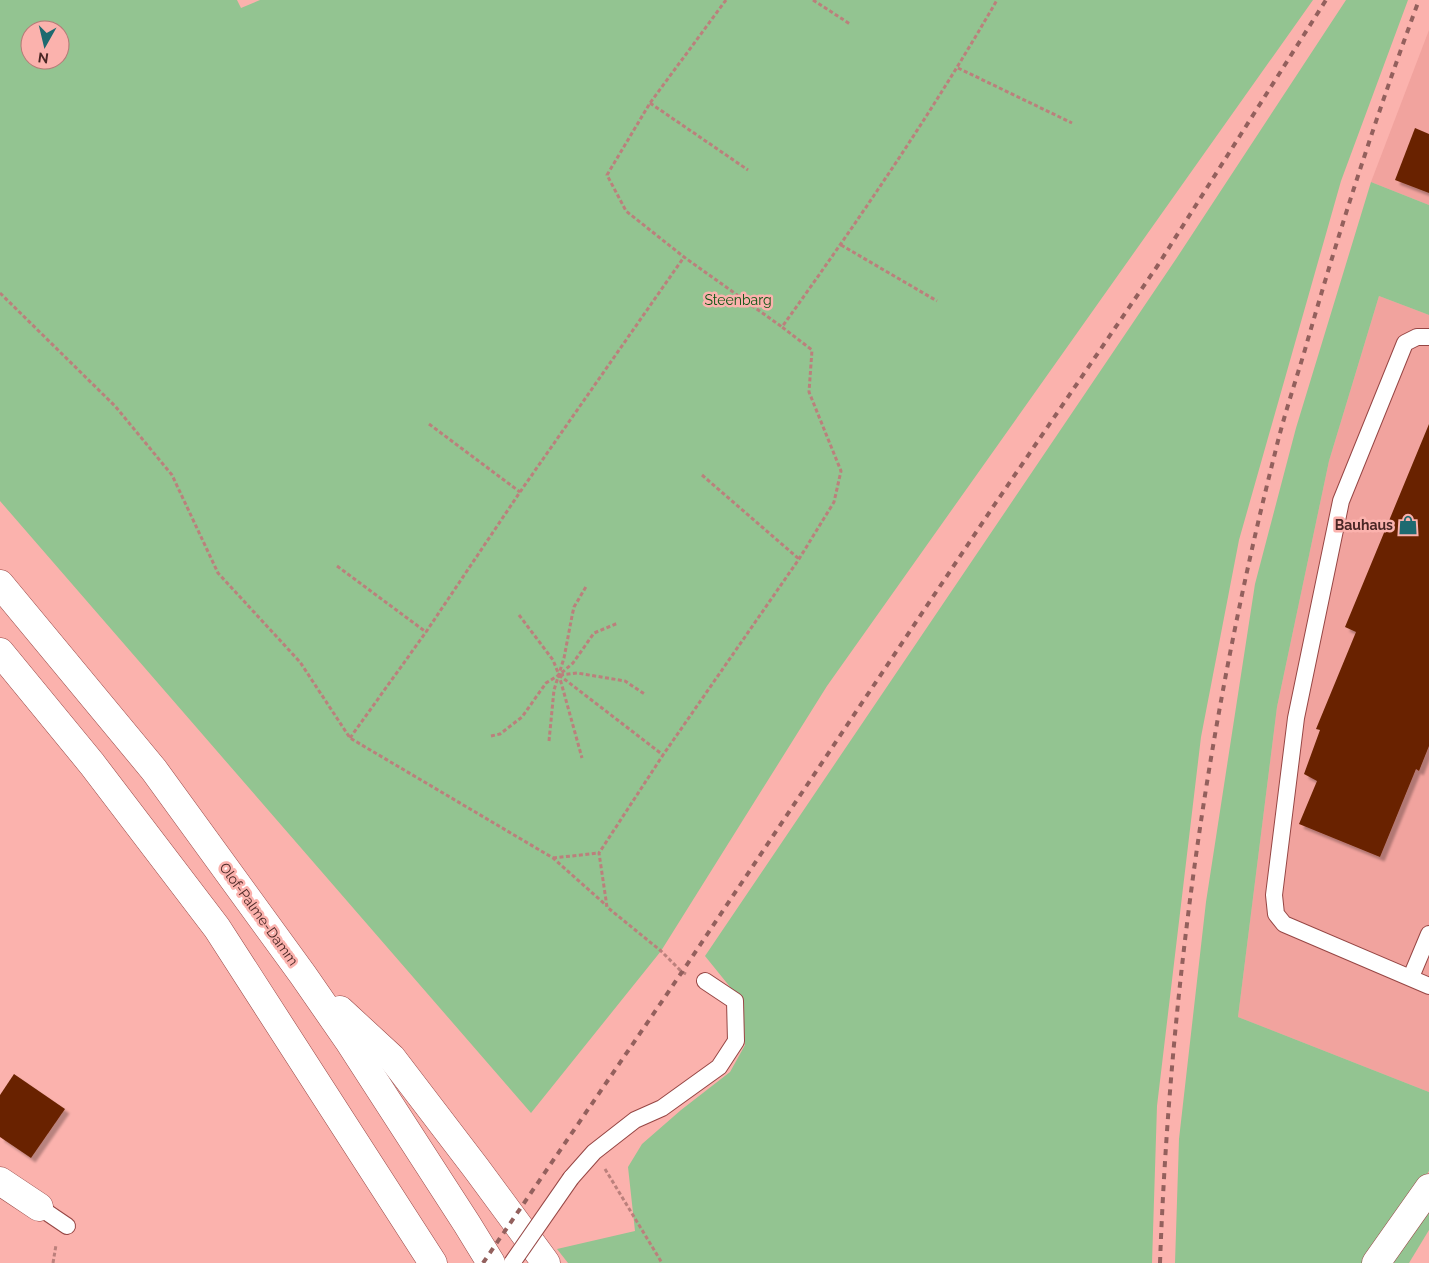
<svg xmlns="http://www.w3.org/2000/svg" width="1429" height="1263" font-family="Raleway,sans-serif">
  <style>
    .built { fill: #f1a39e }
    .green { fill: #93c491; fill-rule: evenodd }
    .building { fill: #692400; filter: url(#shadow) }
    .lines { fill: none; stroke-linecap: round; stroke-linejoin: round }
    .service-casing { stroke: #964644; stroke-width: 18 }
    .minor-casing { stroke: #964644; stroke-width: 29 }
    .secondary-casing { stroke: #964644; stroke-width: 29 }
    .trunk-casing { stroke: #964644; stroke-width: 29 }
    .path { stroke: #bb807c; stroke-width: 3; stroke-dasharray: 4 2.5; stroke-linecap: butt }
    .service { stroke: #fff; stroke-width: 16 }
    .minor { stroke: #fff; stroke-width: 28 }
    .secondary { stroke: #fff; stroke-width: 28 }
    .trunk { stroke: #fff; stroke-width: 28 }
    .rail { stroke: #93605d; stroke-width: 4; stroke-dasharray: 6 6; stroke-linecap: butt }
    .service-bridge-casing { stroke: #964644; stroke-width: 18; stroke-linecap: butt }
    .service-bridge { stroke: #fff; stroke-width: 16 }
    .labels { text-anchor: middle; dominant-baseline: central; stroke-width: 5; stroke-linejoin: round; paint-order: stroke }
    .park-label { font-size: 14px; fill: #0c5513; stroke: #fbb2ad }
    .poi-label { font-size: 14px; font-weight: bold; fill: #4b2725; stroke: #fbb2ad; text-anchor: end }
    .street-label { font-size: 14px; fill: #4b2725; stroke: #fbb2ad }
  </style>
  <defs>
    <filter id="shadow"><feDropShadow dx="4.5" dy="4.5" stdDeviation="1" flood-color="#0004"/></filter>
  </defs>
  <rect width="100%" height="100%" fill="#fbb2ad"/>
  <g class="built">
    <polygon points="1429,30 1429,205 1371,182"/>
    <polygon points="1379,296 1429,315 1429,1092 1238,1017 1277,707 1329,461"/>
  </g>
  <g class="green">
    <path d="M0,0h237l4,8 19,-8h1053l-486,686 -166,265 -130,162 -531,-612zM30,30h30v30h-30z"/>
    <polygon points="1346,0 1408,0 1341,181 1239,540 1201,737 1157,1106 1152,1263 568,1263 557,1249 635,1231 628,1167 642,1144 681,1110 730,1072 745,1045 743,1003 705,956 1176,259"/>
    <polygon points="1371,182 1429,205 1429,315 1379,296 1329,461 1277,707 1238,1017 1429,1092 1429,1171 1387,1236 1367,1263 1175,1263 1179,1139 1206,902 1255,584 1296,428"/>
    <polygon points="1429,1212 1429,1230 1409,1263 1393,1263"/>
  </g>
  <g class="building">
    <polygon points="1415,128 1429,134 1429,193 1395,180"/>
    <polygon points="1429,424 1429,746 1419,771 1416,769 1380,857 1299,824 1317,781 1304,774 1320,730 1316,729 1356,632 1345,627"/>
    <polygon points="14,1074 65,1109 31,1158 0,1137 0,1095"/>
  </g>
  <g class="lines">
    <defs>
      <g id="service">
        <polyline points="1429,337 1417,337 1405,343 1341,501 1296,718 1274,895 1276,914 1284,924 1429,986"/>
        <polyline points="1411,977 1429,934"/>
        <polyline points="571,1178 594,1152 635,1120 662,1108 719,1067 736,1041 735,1001 705,981"/>
        <polyline points="39,1207 67,1226"/>
      </g>
      <polyline id="minor" points="0,1181 39,1207"/>
      <polyline id="secondary" points="1376,1263 1429,1188"/>
      <g id="trunk">
        <polyline points="0,584 154,770 303,975 348,1040 467,1224 491,1263"/>
        <polyline points="0,652 92,764 217,928 433,1263"/>
        <polyline points="340,1010 392,1058 476,1168 546,1263"/>
      </g>
    </defs>
    <use href="#service" class="service-casing"/>
    <use href="#minor" class="minor-casing"/>
    <use href="#secondary" class="secondary-casing"/>
    <use href="#trunk" class="trunk-casing"/>
    <g class="path">
      <polyline points="726,0 650,103 607,175 626,211 684,257 782,327"/>
      <polyline points="813,0 850,24"/>
      <polyline points="958,68 1072,123"/>
      <polyline points="650,103 748,170"/>
      <polyline points="841,245 937,301"/>
      <polyline points="0,293 115,406 172,475 218,573 300,662 350,738 553,858 607,906"/>
      <polyline points="429,424 520,492"/>
      <polyline points="702,475 799,559"/>
      <polyline points="337,566 426,632"/>
      <polyline points="519,615 553,660 559,675 582,758"/>
      <polyline points="559,675 663,755"/>
      <polyline points="560,675 577,673 625,681 646,695"/>
      <polyline points="491,736 500,734 522,717 546,683 559,675 573,663 594,633 618,623"/>
      <polyline points="350,738 426,632 520,492 684,257"/>
      <polyline points="549,741 554,690 564,658 572,616 574,607 587,585"/>
      <polyline points="553,858 599,853"/>
      <path d="M686,974l-4,-2 -21,-21 -54,-44 -8,-54 64,-98 136,-196 35,-57 7,-31 -32,-79 3,-42 -30,-23c76,-106 150,-214 215,-327"/>
      <polyline points="605,1169 662,1263"/>
      <polyline points="53,1263 56,1245"/>
    </g>
    <use href="#service" class="service"/>
    <use href="#minor" class="minor"/>
    <use href="#secondary" class="secondary"/>
    <use href="#trunk" class="trunk"/>
    <g class="rail">
      <polyline points="483,1263 682,972 995,504 1158,265 1326,0"/>
      <path d="M1160,1263c10,-273 48,-546 115,-810 8,-34 19,-67 29,-100 34,-119 72,-237 115,-353"/>
    </g>
    <defs>
      <polyline id="service-bridge" points="512,1263 571,1178"/>
    </defs>
    <use href="#service-bridge" class="service-bridge-casing"/>
    <use href="#service-bridge" class="service-bridge"/>
  </g>
  <defs>
    <symbol id="shop-bare" viewBox="-9 -9 18 18"><path d="M-5-2.5h2.3a2.7 3.5 0 0 1 5.4 0H5L5.5 6h-11ZM-1.5-2.5h3a1.5 2.3 0 0 0-3 0Z" fill="#1e6a70" stroke="#fbb2ad" stroke-width="2.5" paint-order="stroke"/></symbol>
  </defs>
  <g fill-rule="evenodd">
    <use href="#shop-bare" x="1394" y="511" width="28" height="28"/>
  </g>
  <g class="labels">
    <g class="park-label">
      <text x="738" y="300">Steenbarg</text>
    </g>
    <g class="poi-label">
      <text x="1393" y="525">Bauhaus</text>
    </g>
    <g class="street-label">
      <text transform="translate(259 914) rotate(54)">Olof-Palme-Damm</text>
    </g>
  </g>
  <g transform="translate(45 45) rotate(188)"><circle r="24" fill="#fbb2ad" stroke="#b57a77"/>
  <path d="M0-4L9 19L0 12L-9 19Z" fill="#1e6a70"/>
  <text y="-8" font-size="14" font-weight="bold" text-anchor="middle" fill="#4b2725">N</text>
  </g>
</svg>
